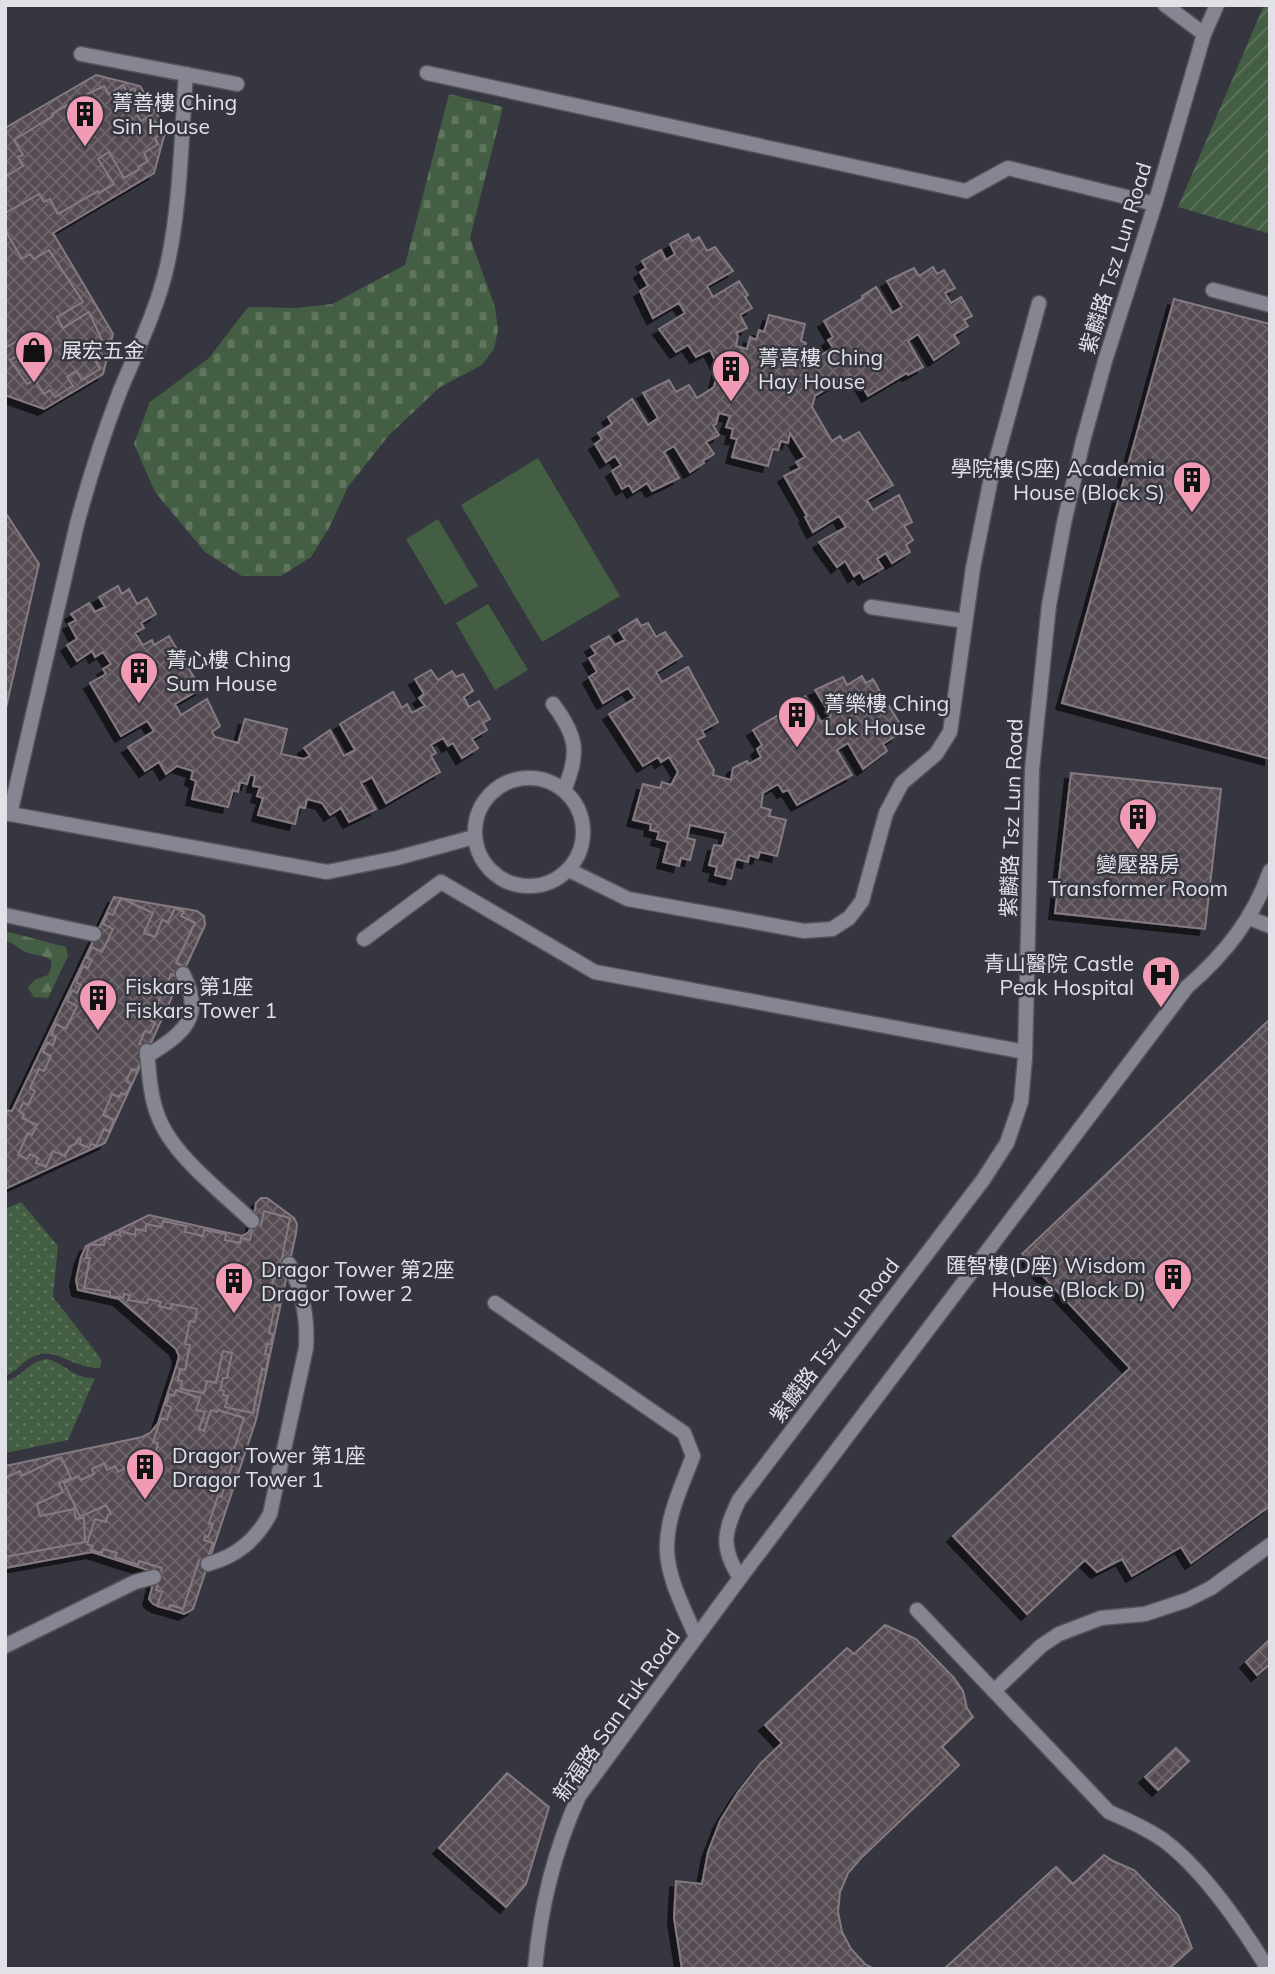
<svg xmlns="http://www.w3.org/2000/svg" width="1275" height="1974" font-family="Mulish,'Noto Sans TC',sans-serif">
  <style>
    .grass { fill: url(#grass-dots) }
    .forest { fill: url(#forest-firs) }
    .cemetery { fill: url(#cemetery-stones) }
    .garden { fill: url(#garden-furrows) }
    .pitch { fill: #445e43 }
    .building { fill: url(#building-cross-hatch); stroke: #857a82; stroke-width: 2; filter: url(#shadow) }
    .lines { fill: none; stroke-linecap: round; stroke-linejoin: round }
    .lane-casing { stroke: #55545d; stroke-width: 17 }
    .street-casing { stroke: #55545d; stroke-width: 17 }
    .lane { stroke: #868692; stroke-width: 14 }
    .street { stroke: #868692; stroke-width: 14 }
    .labels { text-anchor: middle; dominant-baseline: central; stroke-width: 5; stroke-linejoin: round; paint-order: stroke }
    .poi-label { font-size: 21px; fill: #e1e1e8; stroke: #363640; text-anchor: start }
    .street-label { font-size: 21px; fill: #e1e1e8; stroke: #363640 }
  </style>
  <defs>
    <pattern id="grass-dots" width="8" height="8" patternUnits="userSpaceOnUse" patternTransform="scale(1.75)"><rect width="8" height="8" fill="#445e43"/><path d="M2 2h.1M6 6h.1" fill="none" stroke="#5f755e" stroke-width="1.8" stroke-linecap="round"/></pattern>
    <pattern id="forest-firs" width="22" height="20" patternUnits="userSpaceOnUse" patternTransform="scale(1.75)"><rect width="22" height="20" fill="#445e43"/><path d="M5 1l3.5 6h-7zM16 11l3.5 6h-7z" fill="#5f755e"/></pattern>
    <pattern id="cemetery-stones" width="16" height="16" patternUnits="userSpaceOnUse" patternTransform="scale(1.75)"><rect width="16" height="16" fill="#445e43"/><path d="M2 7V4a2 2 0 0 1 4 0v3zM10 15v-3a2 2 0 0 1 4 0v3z" fill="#5f755e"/></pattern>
    <pattern id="garden-furrows" width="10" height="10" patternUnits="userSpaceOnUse" patternTransform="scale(1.75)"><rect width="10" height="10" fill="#445e43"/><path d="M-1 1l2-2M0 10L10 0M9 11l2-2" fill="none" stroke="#5f755e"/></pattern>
    <pattern id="building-cross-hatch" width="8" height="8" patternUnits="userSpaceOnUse" patternTransform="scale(1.75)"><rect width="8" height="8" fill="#564c53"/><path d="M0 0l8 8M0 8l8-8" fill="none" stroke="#6e666c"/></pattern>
    <filter id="shadow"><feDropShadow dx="-6" dy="6" stdDeviation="0" flood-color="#0009"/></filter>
  </defs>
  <rect width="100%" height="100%" fill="#363640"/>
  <g class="grass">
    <path d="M21,1202l37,44 -5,51 46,59 2,5 -1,7c-25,1 -44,-20 -63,-13 -14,4 -19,17 -32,21v-167z"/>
    <path d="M46,1359c21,4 25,20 49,19l-27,62 -63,13v-71c17,-5 23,-20 41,-23z"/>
  </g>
  <path class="forest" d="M5,931l61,16 2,9 -20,42 -14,-1 -6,-9 6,-8 14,-5c12,-23 -10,-17 -22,-23 -9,-4 -11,-9 -21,-11z"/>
  <polygon class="cemetery" points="449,94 503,107 470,238 495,307 498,330 494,349 482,365 440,387 389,435 348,487 329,528 311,557 281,576 242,576 205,552 155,492 134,444 150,402 209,358 248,307 297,308 332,304 405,265"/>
  <polygon class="garden" points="1264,5 1270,5 1270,234 1178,207"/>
  <g class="pitch">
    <polygon points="538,458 620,596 542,642 461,505"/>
    <polygon points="438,519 478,586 445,605 406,539"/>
    <polygon points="488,604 528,670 495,690 456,623"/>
  </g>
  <g class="building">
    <polygon points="96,75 140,86 166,129 154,173 53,233 113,334 103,374 44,409 5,395 5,128"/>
    <polygon points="123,85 127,92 134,88 145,106 135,112 141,121 151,115 161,133 155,138 158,144 144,153 148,161 138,167 139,169 124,178 109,152 98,159 114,184 99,193 98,191 58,214 50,199 44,202 39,194 5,213 5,177 23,166 18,157 23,155 14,140 53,116 52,114 67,105 82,131 93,125 77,99 104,86 109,94"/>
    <polygon points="5,230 22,259 30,254 34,259 49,250 83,302 57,317 63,328 89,312 102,340 94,345 103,359 96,362 100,369 82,380 76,371 67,377 73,386 55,397 50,390 44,394 35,380 27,384 10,360 36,344 29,334 5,348"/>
    <polygon points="688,234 692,241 699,237 707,251 715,247 733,271 707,286 713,297 739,281 748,295 745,297 752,308 740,315 747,328 736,333 738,336 736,346 747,349 750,337 756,340 759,330 764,332 769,315 805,324 801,341 806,343 804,352 811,354 809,362 833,348 828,340 833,337 824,321 863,298 862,296 876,287 892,313 902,307 887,281 914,268 919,276 933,267 937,274 944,270 955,288 945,293 951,303 961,297 972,316 964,320 968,326 954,335 959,343 934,360 918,334 908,341 923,367 908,375 907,373 868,396 859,381 854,384 849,375 815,396 812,407 832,441 840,436 843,441 859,432 893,485 867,500 873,510 899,495 912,522 904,526 913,540 906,545 910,552 892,563 886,553 877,559 883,568 864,579 860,572 854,576 845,561 837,567 819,542 846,527 839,516 813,532 805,517 807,516 784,476 800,468 796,462 805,457 790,433 788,443 781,441 778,450 773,449 768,466 732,457 737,439 731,438 733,429 726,427 730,416 719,413 716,424 713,425 719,435 706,442 714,454 703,461 704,463 690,472 674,446 664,452 679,478 652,491 647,483 633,492 629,485 622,489 612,471 621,465 615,456 606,462 595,444 602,439 598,433 612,424 608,417 632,399 648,425 658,418 643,393 669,380 676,392 689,385 697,398 714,387 719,367 710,350 696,357 688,345 676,352 659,329 685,313 679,303 653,318 640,291 648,286 640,272 646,268 642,261 661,250 666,260 675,254 670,244"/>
    <polygon points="1174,299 1270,324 1270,759 1062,703"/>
    <polygon points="7,515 39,564 5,712 5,516"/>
    <polygon points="118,586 122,594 129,589 137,604 147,598 156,614 141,623 144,628 135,633 143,645 152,640 154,645 169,636 201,689 175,704 181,715 207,699 220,726 212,732 215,737 238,743 245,719 287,729 281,754 304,759 310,756 304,748 330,730 344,756 355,750 340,724 393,692 402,708 407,704 412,713 425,706 419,698 424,694 415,679 431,670 438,680 452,671 456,677 463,674 473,691 464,697 469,707 479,701 490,719 483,723 487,730 472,739 478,748 462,758 453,743 448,746 443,738 431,745 436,753 431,756 440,772 386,803 372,777 361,783 376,809 349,822 341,808 330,815 322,803 307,799 305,808 299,807 295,824 258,815 263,798 257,796 260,787 253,786 255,776 250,774 247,784 240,782 238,792 233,790 228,807 192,799 196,781 191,779 193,771 177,766 166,774 159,762 145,771 128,747 154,731 147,721 121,736 90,683 106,674 103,669 111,664 103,652 95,657 92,651 77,661 67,645 77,639 69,624 76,620 71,614 89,603 95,612 105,607 99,597"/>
    <polygon points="637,619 641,626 648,623 656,637 665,632 682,656 656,672 662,682 688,667 718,722 702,731 705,736 697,740 714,770 713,775 731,780 733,768 747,761 749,764 761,757 757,749 762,745 753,730 792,707 790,705 805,696 821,722 831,716 815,690 843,677 847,685 862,676 866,683 873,679 883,697 874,703 880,712 889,706 900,724 893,729 897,735 883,744 887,751 863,769 848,743 837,750 852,775 797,805 788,790 783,792 778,784 763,793 761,807 771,810 769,816 786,820 777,856 760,852 758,858 749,855 748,862 736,859 731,879 715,875 717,867 709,865 714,845 722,846 726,833 690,825 687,838 695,840 690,860 681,858 679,866 663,862 668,842 657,839 659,832 650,830 651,824 633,820 643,784 660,788 662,782 671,785 678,772 669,757 661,762 658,757 643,766 609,714 635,698 628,688 603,703 589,677 597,672 589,658 596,654 591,646 609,636 615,645 625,640 619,630"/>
    <polygon points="1071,773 1221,789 1205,929 1055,913"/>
    <polygon points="114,897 197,911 204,916 205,925 105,1143 5,1189 5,1110 12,1111"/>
    <polygon points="121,898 153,913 144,933 155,937 162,920 168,922 175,908 184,912 181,916 195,923 176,963 182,966 176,976 171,974 168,982 173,984 168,996 162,993 150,1020 155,1023 150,1033 145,1031 139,1044 143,1045 141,1050 145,1053 137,1071 132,1069 126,1081 131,1084 126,1095 121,1093 119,1097 112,1094 103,1115 114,1120 109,1132 104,1129 96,1146 91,1144 89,1148 80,1144 81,1140 79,1138 76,1144 70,1146 65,1156 53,1151 46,1167 36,1163 38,1158 30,1154 27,1159 18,1155 28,1133 32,1135 37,1125 22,1118 24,1114 19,1111 23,1103 28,1105 35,1091 30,1088 39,1069 44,1071 51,1056 43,1052 47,1043 53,1045 56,1037 51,1035 56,1024 66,1029 77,1006 67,1001 72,990 77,993 81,985 76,982 83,966 88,968 92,960 87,958 92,947 102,952 113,929 103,924 108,913 113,915"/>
    <polygon points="1269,1020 1270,1506 1191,1563 1181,1547 1132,1576 1122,1559 1097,1572 1085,1560 1027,1614 953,1536 1130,1368 1022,1254"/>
    <polygon points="261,1198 267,1198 294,1218 297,1224 296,1233 256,1420 193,1609 184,1614 153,1604 149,1599 155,1576 151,1571 92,1552 5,1568 5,1466 142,1437 150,1433 158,1423 177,1364 179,1356 176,1349 119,1299 78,1290 76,1280 81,1257 86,1246 149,1215 242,1236 248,1233 252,1226 256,1203"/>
    <polygon points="264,1211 290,1218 281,1263 284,1264 281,1279 274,1277 271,1290 282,1292 279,1306 275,1305 269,1333 273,1334 271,1344 267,1344 265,1354 269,1355 266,1370 262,1369 253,1413 225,1407 228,1396 223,1395 224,1391 220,1390 223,1378 227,1378 232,1353 223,1351 216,1383 207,1381 204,1393 181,1389 182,1381 178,1380 180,1369 185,1370 190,1345 185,1344 190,1321 195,1322 197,1309 172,1304 171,1309 159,1306 161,1302 148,1299 147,1303 128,1300 130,1295 124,1294 123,1298 110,1296 110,1292 84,1288 90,1258 86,1258 89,1245 104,1245 105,1238 110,1239 111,1234 120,1235 120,1231 135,1235 136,1229 146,1231 146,1224 161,1227 163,1221 186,1226 185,1232 203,1236 204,1230 226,1234 225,1240 240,1243 241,1238 250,1240 253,1224 261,1225"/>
    <polygon points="176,1390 200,1398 196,1410 205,1412 199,1429 204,1431 211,1410 217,1412 218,1410 244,1418 232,1456 235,1457 229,1475 226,1474 222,1485 225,1486 221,1497 218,1496 209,1523 213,1524 208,1537 205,1536 204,1540 213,1543 206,1562 199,1560 183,1609 170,1605 168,1609 157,1606 162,1592 156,1590 162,1568 139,1561 138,1565 115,1557 117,1553 103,1549 102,1553 91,1550 93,1546 87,1544 95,1519 106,1522 108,1515 111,1514 106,1505 80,1517 64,1483 78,1476 81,1480 94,1474 92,1469 104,1463 107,1470 115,1466 118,1472 132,1465 133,1468 144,1463 149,1473 151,1466 146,1465 150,1453 155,1455 158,1443 153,1442 161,1418 167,1420 171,1407 166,1405 169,1394 174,1396"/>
    <polygon points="61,1457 71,1478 59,1483 63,1492 37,1504 40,1516 74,1509 76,1519 84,1518 85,1542 5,1557 5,1478 20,1471 22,1476"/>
    <polygon points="885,1625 916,1639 954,1678 963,1691 967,1708 973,1717 942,1747 959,1765 861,1858 848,1873 840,1892 838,1912 842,1932 851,1949 865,1964 874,1969 682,1969 674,1918 676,1881 702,1884 708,1852 720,1821 738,1792 760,1764 782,1743 765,1725 847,1648 854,1654"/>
    <polygon points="1270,1639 1270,1664 1257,1675 1246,1662"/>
    <polygon points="1176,1748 1189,1761 1158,1790 1145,1777"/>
    <polygon points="507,1773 549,1807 526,1884 506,1907 439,1848"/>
    <polygon points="1104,1855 1113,1861 1134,1870 1179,1916 1192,1948 1169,1969 944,1969 1056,1867 1073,1884"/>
  </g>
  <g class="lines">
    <defs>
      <g id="lane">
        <polyline points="81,54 237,84"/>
        <polyline points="427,73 966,191 1008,168 1155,204"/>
        <polyline points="1213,290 1270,305"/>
        <polyline points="871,607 965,621"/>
        <path d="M553,704c24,32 27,49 11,86"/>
        <circle cx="529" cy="832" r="54"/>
        <polyline points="5,813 327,872 397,858 474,837"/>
        <path d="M10,814l67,-290c12,-45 26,-89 43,-133 17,-41 37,-81 47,-125 14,-62 14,-129 19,-192"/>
        <polyline points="569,870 628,899 804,931 832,929 849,918 862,901 886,813 902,783 936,754 950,732 973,568 990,483 1039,303"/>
        <polyline points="5,915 94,934"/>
        <polyline points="1249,918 1270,926"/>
        <polyline points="364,939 441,882 595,972 1025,1052"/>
        <path d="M147,1051c2,21 3,45 11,65 14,39 64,76 94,105"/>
        <path d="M147,1056c35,-22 59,-38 36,-82"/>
        <path d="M495,1303l189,130 9,23c-11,30 -27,61 -26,94 1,30 18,60 29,87"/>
        <path d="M208,1564c29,-8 48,-24 62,-50l36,-166c2,-31 -3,-57 -17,-84"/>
        <path d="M740,1578l447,-591c38,-33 66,-68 83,-116"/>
        <path d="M917,1610l192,202c19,8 36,16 53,27 41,30 79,86 106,130"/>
        <polyline points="5,1646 135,1582 154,1577"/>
        <polyline points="994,1691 1041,1646 1059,1634 1101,1618 1145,1614 1187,1600 1211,1588 1270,1545"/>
      </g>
      <g id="street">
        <polyline points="1165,5 1204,34"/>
        <path d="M535,1969c5,-60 19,-118 44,-173l161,-218c-20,-31 -16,-46 -1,-78l244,-320 24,-37 14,-41 4,-44 7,-288 17,-165 15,-82 19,-82 22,-80 50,-157 49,-170 13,-29"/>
      </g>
    </defs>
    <use href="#lane" class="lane-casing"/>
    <use href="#street" class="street-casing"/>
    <use href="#lane" class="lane"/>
    <use href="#street" class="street"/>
  </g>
  <defs>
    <symbol id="building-pin" viewBox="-11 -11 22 30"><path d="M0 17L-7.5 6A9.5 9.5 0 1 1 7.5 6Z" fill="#f19ab4" stroke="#363640"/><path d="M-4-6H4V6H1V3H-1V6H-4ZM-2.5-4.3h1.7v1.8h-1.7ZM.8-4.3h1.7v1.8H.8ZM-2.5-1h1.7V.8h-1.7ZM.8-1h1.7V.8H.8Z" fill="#111"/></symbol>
    <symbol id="shop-pin" viewBox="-11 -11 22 30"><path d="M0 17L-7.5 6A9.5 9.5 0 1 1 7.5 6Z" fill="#f19ab4" stroke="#363640"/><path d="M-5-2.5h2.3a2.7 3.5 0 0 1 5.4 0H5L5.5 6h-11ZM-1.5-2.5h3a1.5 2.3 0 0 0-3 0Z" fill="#111"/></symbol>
    <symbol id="hospital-pin" viewBox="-11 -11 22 30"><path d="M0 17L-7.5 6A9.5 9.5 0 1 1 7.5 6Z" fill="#f19ab4" stroke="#363640"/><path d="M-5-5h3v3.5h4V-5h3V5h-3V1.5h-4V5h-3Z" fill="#111"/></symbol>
  </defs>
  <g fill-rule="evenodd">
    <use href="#building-pin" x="63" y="92" width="44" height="60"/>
    <use href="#shop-pin" x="12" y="328" width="44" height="60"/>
    <use href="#building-pin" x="709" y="347" width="44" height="60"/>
    <use href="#building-pin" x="1170" y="458" width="44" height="60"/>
    <use href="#building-pin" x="117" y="649" width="44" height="60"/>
    <use href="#building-pin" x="775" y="693" width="44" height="60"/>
    <use href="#building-pin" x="1116" y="795" width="44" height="60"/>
    <use href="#hospital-pin" x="1139" y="953" width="44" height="60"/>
    <use href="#building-pin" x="76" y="976" width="44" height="60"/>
    <use href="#building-pin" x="1151" y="1255" width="44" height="60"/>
    <use href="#building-pin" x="212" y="1259" width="44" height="60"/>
    <use href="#building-pin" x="123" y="1445" width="44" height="60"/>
  </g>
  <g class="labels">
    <g class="poi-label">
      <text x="112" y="102">菁善樓 Ching<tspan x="112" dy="24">Sin House</tspan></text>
      <text x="61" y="350">展宏五金</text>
      <text x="758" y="357">菁喜樓 Ching<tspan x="758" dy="24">Hay House</tspan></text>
      <text x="1165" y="468" text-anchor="end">學院樓(S座) Academia<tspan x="1165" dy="24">House (Block S)</tspan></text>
      <text x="166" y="659">菁心樓 Ching<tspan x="166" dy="24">Sum House</tspan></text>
      <text x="824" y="703">菁樂樓 Ching<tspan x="824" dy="24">Lok House</tspan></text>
      <text x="1138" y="864" text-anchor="middle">變壓器房<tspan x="1138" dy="24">Transformer Room</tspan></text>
      <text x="1134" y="963" text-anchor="end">青山醫院 Castle<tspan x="1134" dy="24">Peak Hospital</tspan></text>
      <text x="125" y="986">Fiskars 第1座<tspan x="125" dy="24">Fiskars Tower 1</tspan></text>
      <text x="1146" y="1265" text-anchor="end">匯智樓(D座) Wisdom<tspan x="1146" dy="24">House (Block D)</tspan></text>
      <text x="261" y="1269">Dragor Tower 第2座<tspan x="261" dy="24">Dragor Tower 2</tspan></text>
      <text x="172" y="1455">Dragor Tower 第1座<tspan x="172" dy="24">Dragor Tower 1</tspan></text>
    </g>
    <g class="street-label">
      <text transform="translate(1115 258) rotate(-73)">紫麟路 Tsz Lun Road</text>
      <text transform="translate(1011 818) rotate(-88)">紫麟路 Tsz Lun Road</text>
      <text transform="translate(834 1340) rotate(-53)">紫麟路 Tsz Lun Road</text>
      <text transform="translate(616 1715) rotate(-55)">新福路 San Fuk Road</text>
    </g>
  </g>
  <rect width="1275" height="1974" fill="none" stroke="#e1e1e8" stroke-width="14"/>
</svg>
